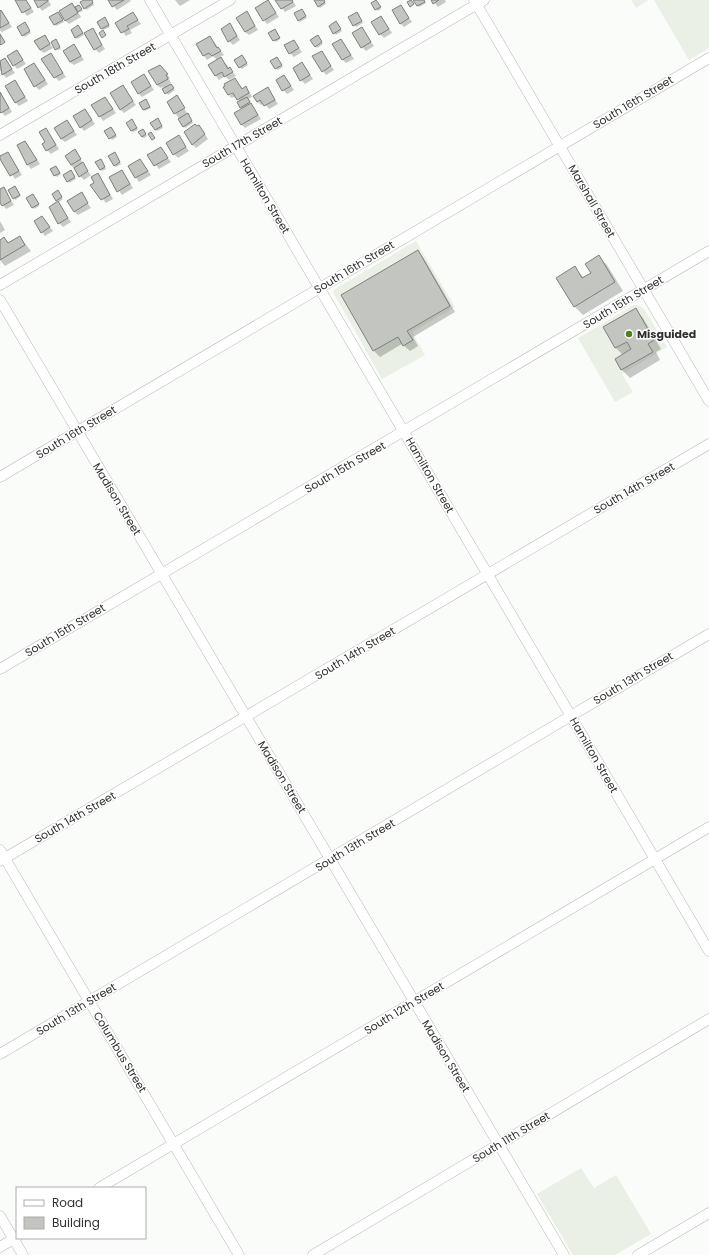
<svg xmlns="http://www.w3.org/2000/svg" width="709" height="1255" font-family="Poppins,sans-serif">
  <style>
    .built { fill: #eaf0e5 }
    .shadow { fill: #0003 }
    .building { fill: #c3c5c1; stroke: #7e807c }
    .lines { fill: none; stroke-linecap: round; stroke-linejoin: round }
    .minor-casing { stroke: #b9bbb7; stroke-width: 11 }
    .minor { stroke: #fff; stroke-width: 10 }
    .poi-dot { fill: #4f8318; stroke: #fff; stroke-width: 1.5 }
    .labels { text-anchor: middle; dominant-baseline: central; stroke-width: 3; stroke-linejoin: round; paint-order: stroke }
    .street-label { font-size: 11px; fill: #2f302e; stroke: #fff }
    .poi-label { font-size: 11px; font-weight: bold; fill: #2f302e; stroke: #fff; text-anchor: start }
  </style>
  <rect width="100%" height="100%" fill="#f9fcf8"/>
  <g class="built">
    <polygon points="631,0 648,0 636,8"/>
    <polygon points="654,0 709,0 709,48 689,60"/>
    <polygon points="416,241 455,307 412,332 425,355 382,379 333,292 335,289"/>
    <polygon points="634,305 638,305 644,309 667,347 622,374 633,392 615,402 578,338"/>
    <polygon points="581,1168 594,1188 616,1175 651,1234 615,1255 573,1255 537,1194"/>
  </g>
  <g class="shadow">
    <polygon points="16,0 26,0 34,12 27,16"/>
    <polygon points="35,0 48,0 51,5 42,11"/>
    <polygon points="86,0 91,0 94,5 86,10 85,8"/>
    <polygon points="109,0 130,0 131,1 117,10"/>
    <polygon points="175,0 190,0 180,6"/>
    <polygon points="276,0 292,0 296,6 285,12"/>
    <polygon points="315,0 324,0 326,4 320,8"/>
    <polygon points="414,0 424,0 426,3 419,7"/>
    <polygon points="432,0 445,0 446,2 438,7"/>
    <polygon points="268,1 279,17 267,24 264,20"/>
    <polygon points="378,3 381,9 378,11 372,4"/>
    <polygon points="72,4 76,8 79,6 83,11 80,12 76,9 81,17 69,24 65,20"/>
    <polygon points="401,6 412,22 404,27 400,23"/>
    <polygon points="1,11 12,27 2,32 0,30"/>
    <polygon points="303,12 307,18 300,22 299,20"/>
    <polygon points="247,13 258,30 249,35 245,32"/>
    <polygon points="59,14 64,22 56,26 55,25"/>
    <polygon points="133,14 141,24 130,30 132,33 126,36 116,23"/>
    <polygon points="358,15 363,23 356,27 354,25"/>
    <polygon points="381,17 392,33 384,38 380,34"/>
    <polygon points="106,20 110,27 103,30 98,23"/>
    <polygon points="338,24 342,31 336,35 334,33"/>
    <polygon points="26,25 31,33 25,37 23,35"/>
    <polygon points="230,25 240,40 233,45 229,41"/>
    <polygon points="80,28 84,35 77,39 76,37"/>
    <polygon points="92,29 105,49 99,53 95,49"/>
    <polygon points="362,29 374,46 366,51 362,47"/>
    <polygon points="276,32 280,39 276,42 270,34"/>
    <polygon points="44,36 53,48 44,53 40,50"/>
    <polygon points="210,37 224,55 220,57 236,76 229,80 225,76 219,80 216,76 209,65 217,60 213,56 207,60 197,45"/>
    <polygon points="319,38 323,44 317,48 316,46"/>
    <polygon points="341,40 354,59 346,63 342,59"/>
    <polygon points="293,41 302,52 294,57 290,53"/>
    <polygon points="57,42 61,49 58,50 56,49"/>
    <polygon points="74,45 84,60 74,65 70,62"/>
    <polygon points="17,51 26,64 17,69 14,65"/>
    <polygon points="321,52 334,70 326,75 323,71"/>
    <polygon points="51,55 66,77 59,81 55,77"/>
    <polygon points="244,58 248,65 242,69 240,67"/>
    <polygon points="5,59 15,73 6,78 0,70 0,62"/>
    <polygon points="278,60 283,67 278,70 276,68"/>
    <polygon points="302,63 313,79 305,84 301,80"/>
    <polygon points="34,64 48,84 39,90 35,86"/>
    <polygon points="163,70 170,78 169,79 171,83 169,84 175,90 168,95 163,87 161,88 157,85"/>
    <polygon points="144,75 154,90 142,97 138,93"/>
    <polygon points="284,76 294,90 287,94 283,90"/>
    <polygon points="235,79 243,89 246,88 249,91 252,97 248,99 261,119 245,128 241,124 243,109 238,103 240,102 236,96 232,98 229,96 237,91"/>
    <polygon points="15,82 28,101 19,106 15,102"/>
    <polygon points="123,86 136,105 124,113 120,109"/>
    <polygon points="268,88 278,104 269,109 264,103 261,105 257,101"/>
    <polygon points="0,92 12,112 5,116 0,110"/>
    <polygon points="177,97 193,123 185,128 168,102"/>
    <polygon points="105,98 116,113 103,121 93,106"/>
    <polygon points="147,102 151,108 145,111 140,103"/>
    <polygon points="85,110 95,124 84,131 81,127"/>
    <polygon points="67,121 77,135 65,142 61,139"/>
    <polygon points="159,121 163,128 157,131 156,130"/>
    <polygon points="133,122 138,130 133,132 127,123"/>
    <polygon points="46,129 59,149 51,154 47,150"/>
    <polygon points="112,129 117,137 112,140 106,131"/>
    <polygon points="202,130 208,139 196,148 192,144"/>
    <polygon points="145,132 147,136 144,138 142,137"/>
    <polygon points="179,137 189,151 178,158 174,154"/>
    <polygon points="25,142 40,164 31,169 23,157 25,156"/>
    <polygon points="160,148 171,162 159,169 148,155"/>
    <polygon points="75,151 92,177 98,174 101,178 113,199 106,203 99,194 91,175 84,180 80,176 71,165"/>
    <polygon points="8,153 22,175 15,179 0,157"/>
    <polygon points="116,155 121,164 116,167 114,165"/>
    <polygon points="140,160 151,175 139,182 129,166"/>
    <polygon points="102,161 106,169 102,171 101,169"/>
    <polygon points="57,169 61,174 57,177 55,175"/>
    <polygon points="122,171 133,188 122,195 110,178"/>
    <polygon points="72,172 76,179 69,183 68,181"/>
    <polygon points="3,189 14,205 6,209 0,201 0,191"/>
    <polygon points="16,189 21,196 15,200 14,198"/>
    <polygon points="59,193 63,199 59,202 53,194"/>
    <polygon points="81,194 91,208 78,215 74,211"/>
    <polygon points="34,197 39,206 34,209 33,207"/>
    <polygon points="58,203 71,222 63,227 59,223"/>
    <polygon points="42,217 53,231 45,236 42,232"/>
    <polygon points="0,221 5,230 0,233"/>
    <polygon points="20,237 31,251 5,266 0,260 0,241 4,238 9,243"/>
    <polygon points="418,252 423,257 455,312 413,337 418,346 410,351 402,344 380,357 374,351 342,296"/>
    <polygon points="599,257 607,265 623,291 583,315 575,307 558,278 575,268 584,278 592,273"/>
    <polygon points="635,310 643,318 661,349 656,352 660,360 630,378 622,370 616,360 623,355 616,348 604,328"/>
  </g>
  <g class="building">
    <polygon points="15,0 26,0 31,8 22,13"/>
    <polygon points="34,0 48,0 48,1 38,8"/>
    <polygon points="84,0 92,0 93,3 84,9 80,2"/>
    <polygon points="108,0 124,0 112,7"/>
    <polygon points="268,0 276,13 263,21 255,8"/>
    <polygon points="275,0 292,0 293,2 281,9"/>
    <polygon points="314,0 324,0 325,2 318,7"/>
    <polygon points="376,0 381,7 375,10 371,3"/>
    <polygon points="411,0 414,4 410,7 407,2"/>
    <polygon points="413,0 424,0 425,2 417,6"/>
    <polygon points="431,0 439,0 433,4"/>
    <polygon points="72,3 78,13 65,21 59,11"/>
    <polygon points="79,5 82,9 78,12 75,7"/>
    <polygon points="401,5 409,18 400,24 392,10"/>
    <polygon points="302,9 306,16 298,21 294,13"/>
    <polygon points="1,10 9,23 0,28 0,11"/>
    <polygon points="247,11 255,26 245,32 236,18"/>
    <polygon points="58,12 63,20 54,25 49,17"/>
    <polygon points="133,12 138,20 127,26 129,29 121,33 115,23"/>
    <polygon points="357,12 362,21 353,26 348,17"/>
    <polygon points="381,16 389,29 379,35 371,22"/>
    <polygon points="105,17 109,25 101,29 97,22"/>
    <polygon points="336,21 341,29 333,34 329,26"/>
    <polygon points="25,22 30,31 22,36 17,27"/>
    <polygon points="230,23 237,36 228,42 221,29"/>
    <polygon points="78,25 83,33 75,38 71,30"/>
    <polygon points="362,27 371,42 361,48 352,33"/>
    <polygon points="93,28 102,45 94,50 84,33"/>
    <polygon points="275,29 280,38 273,41 268,33"/>
    <polygon points="103,30 106,35 102,38 99,33"/>
    <polygon points="0,34 5,42 1,45 0,44"/>
    <polygon points="45,35 50,44 40,50 34,41"/>
    <polygon points="318,35 322,42 315,47 310,40"/>
    <polygon points="210,36 217,48 218,47 221,51 212,56 209,53 203,56 196,44"/>
    <polygon points="56,39 60,47 55,50 51,42"/>
    <polygon points="341,39 351,55 342,60 332,44"/>
    <polygon points="294,40 299,48 289,54 284,45"/>
    <polygon points="74,44 81,56 70,62 63,51"/>
    <polygon points="17,50 23,60 13,66 7,56"/>
    <polygon points="322,51 331,66 322,72 312,56"/>
    <polygon points="51,53 63,73 54,78 41,59"/>
    <polygon points="242,55 247,63 239,68 234,60"/>
    <polygon points="221,57 228,69 230,67 233,72 224,77 222,72 215,76 208,65"/>
    <polygon points="277,57 282,65 275,69 270,61"/>
    <polygon points="5,58 12,69 2,75 0,61"/>
    <polygon points="302,62 310,75 300,81 293,68"/>
    <polygon points="34,63 45,80 34,87 24,69"/>
    <polygon points="160,65 168,74 166,75 168,79 157,85 148,71"/>
    <polygon points="144,74 151,86 138,94 131,82"/>
    <polygon points="284,75 291,86 282,91 276,80"/>
    <polygon points="235,78 242,89 246,86 249,93 237,100 233,93 228,95 223,87 225,86 224,84"/>
    <polygon points="15,80 25,97 15,103 5,86"/>
    <polygon points="171,84 174,88 165,94 162,89"/>
    <polygon points="123,85 133,101 120,110 110,93"/>
    <polygon points="268,87 275,100 264,106 260,100 257,102 253,96"/>
    <polygon points="0,92 9,108 1,113 0,112"/>
    <polygon points="177,95 185,108 174,114 167,102"/>
    <polygon points="105,97 113,109 99,117 91,105"/>
    <polygon points="247,97 250,102 240,108 237,102"/>
    <polygon points="146,99 150,107 143,110 139,103"/>
    <polygon points="251,103 258,115 241,125 234,113"/>
    <polygon points="85,109 92,120 80,128 73,116"/>
    <polygon points="188,113 192,121 183,127 178,119"/>
    <polygon points="158,118 162,126 155,130 150,123"/>
    <polygon points="132,119 137,128 131,131 126,123"/>
    <polygon points="67,120 74,131 61,139 54,128"/>
    <polygon points="195,124 197,126 199,125 205,134 192,145 184,132"/>
    <polygon points="111,127 116,135 109,139 104,131"/>
    <polygon points="46,128 56,145 46,151 42,144 45,142 39,132"/>
    <polygon points="143,129 146,134 142,137 138,132"/>
    <polygon points="151,132 155,138 152,140 148,134"/>
    <polygon points="179,135 186,147 173,155 166,143"/>
    <polygon points="25,141 37,160 27,165 17,145"/>
    <polygon points="161,147 168,158 154,166 147,155"/>
    <polygon points="75,149 81,159 71,165 65,156"/>
    <polygon points="8,152 19,171 10,176 0,159 0,156"/>
    <polygon points="115,152 120,162 114,166 108,156"/>
    <polygon points="101,159 105,167 100,170 95,162"/>
    <polygon points="140,159 148,171 135,178 128,166"/>
    <polygon points="83,162 88,171 79,177 74,168"/>
    <polygon points="56,166 60,173 54,176 50,169"/>
    <polygon points="71,170 75,177 67,182 63,175"/>
    <polygon points="122,170 130,184 117,192 109,177"/>
    <polygon points="98,173 110,195 101,200 90,185 94,183 91,177"/>
    <polygon points="15,186 20,195 13,199 8,190"/>
    <polygon points="4,187 11,201 2,206 0,203 0,189"/>
    <polygon points="58,190 62,197 56,201 52,194"/>
    <polygon points="82,192 88,203 74,212 67,201"/>
    <polygon points="33,194 39,204 32,208 26,198"/>
    <polygon points="58,201 68,218 58,224 49,207"/>
    <polygon points="42,216 50,227 41,233 34,221"/>
    <polygon points="20,236 25,245 0,260 0,240 4,237 8,243"/>
    <polygon points="418,250 450,306 407,331 413,340 403,346 398,337 373,351 341,295"/>
    <polygon points="599,255 615,282 574,307 556,278 575,266 582,278 591,273 585,264"/>
    <polygon points="636,308 654,340 648,344 653,352 621,370 615,359 631,349 627,342 615,348 603,327"/>
  </g>
  <g class="lines">
    <defs>
      <g id="minor">
        <polyline points="150,0 709,951"/>
        <polyline points="474,0 709,401"/>
        <polyline points="0,135 230,0"/>
        <polyline points="0,285 484,0"/>
        <polyline points="0,300 564,1255"/>
        <polyline points="0,477 709,58"/>
        <polyline points="0,669 709,251"/>
        <polyline points="0,850 239,1255"/>
        <polyline points="0,861 709,444"/>
        <polyline points="0,1054 709,634"/>
        <polyline points="99,1188 709,827"/>
        <polyline points="0,1216 23,1255"/>
        <polyline points="0,1247 17,1237"/>
        <polyline points="313,1255 709,1019"/>
        <polyline points="638,1255 709,1213"/>
      </g>
    </defs>
    <use href="#minor" class="minor-casing"/>
    <use href="#minor" class="minor"/>
  </g>
  <circle class="poi-dot" cx="629" cy="334" r="4"/>
  <g class="labels">
    <g class="street-label">
      <text transform="translate(115 68) rotate(-30)">South 18th Street</text>
      <text transform="translate(633 102) rotate(-31)">South 16th Street</text>
      <text transform="translate(242 142) rotate(-30)">South 17th Street</text>
      <text transform="translate(265 196) rotate(59)">Hamilton Street</text>
      <text transform="translate(592 201) rotate(60)">Marshall Street</text>
      <text transform="translate(354 267) rotate(-31)">South 16th Street</text>
      <text transform="translate(623 302) rotate(-31)">South 15th Street</text>
      <text transform="translate(76 432) rotate(-31)">South 16th Street</text>
      <text transform="translate(345 467) rotate(-30)">South 15th Street</text>
      <text transform="translate(430 475) rotate(60)">Hamilton Street</text>
      <text transform="translate(634 488) rotate(-30)">South 14th Street</text>
      <text transform="translate(117 499) rotate(59)">Madison Street</text>
      <text transform="translate(65 630) rotate(-31)">South 15th Street</text>
      <text transform="translate(355 653) rotate(-31)">South 14th Street</text>
      <text transform="translate(633 678) rotate(-31)">South 13th Street</text>
      <text transform="translate(594 755) rotate(60)">Hamilton Street</text>
      <text transform="translate(282 777) rotate(59)">Madison Street</text>
      <text transform="translate(75 817) rotate(-30)">South 14th Street</text>
      <text transform="translate(355 845) rotate(-31)">South 13th Street</text>
      <text transform="translate(404 1008) rotate(-31)">South 12th Street</text>
      <text transform="translate(76 1009) rotate(-31)">South 13th Street</text>
      <text transform="translate(120 1052) rotate(59)">Columbus Street</text>
      <text transform="translate(446 1056) rotate(59)">Madison Street</text>
      <text transform="translate(511 1137) rotate(-31)">South 11th Street</text>
    </g>
    <g class="poi-label">
      <text x="637" y="334">Misguided</text>
    </g>
  </g>
  <rect x="16" y="1187" width="130" height="52" fill="#ffffff" stroke="#acacab"/>
  <rect x="24" y="1200" width="20" height="6" fill="#ffffff" stroke="#acacab"/>
  <text x="52" y="1207" font-size="12" fill="#2f302e">Road</text>
  <rect x="24" y="1217" width="20" height="12" fill="#c3c5c1" stroke="#acacab"/>
  <text x="52" y="1227" font-size="12" fill="#2f302e">Building</text>
</svg>
